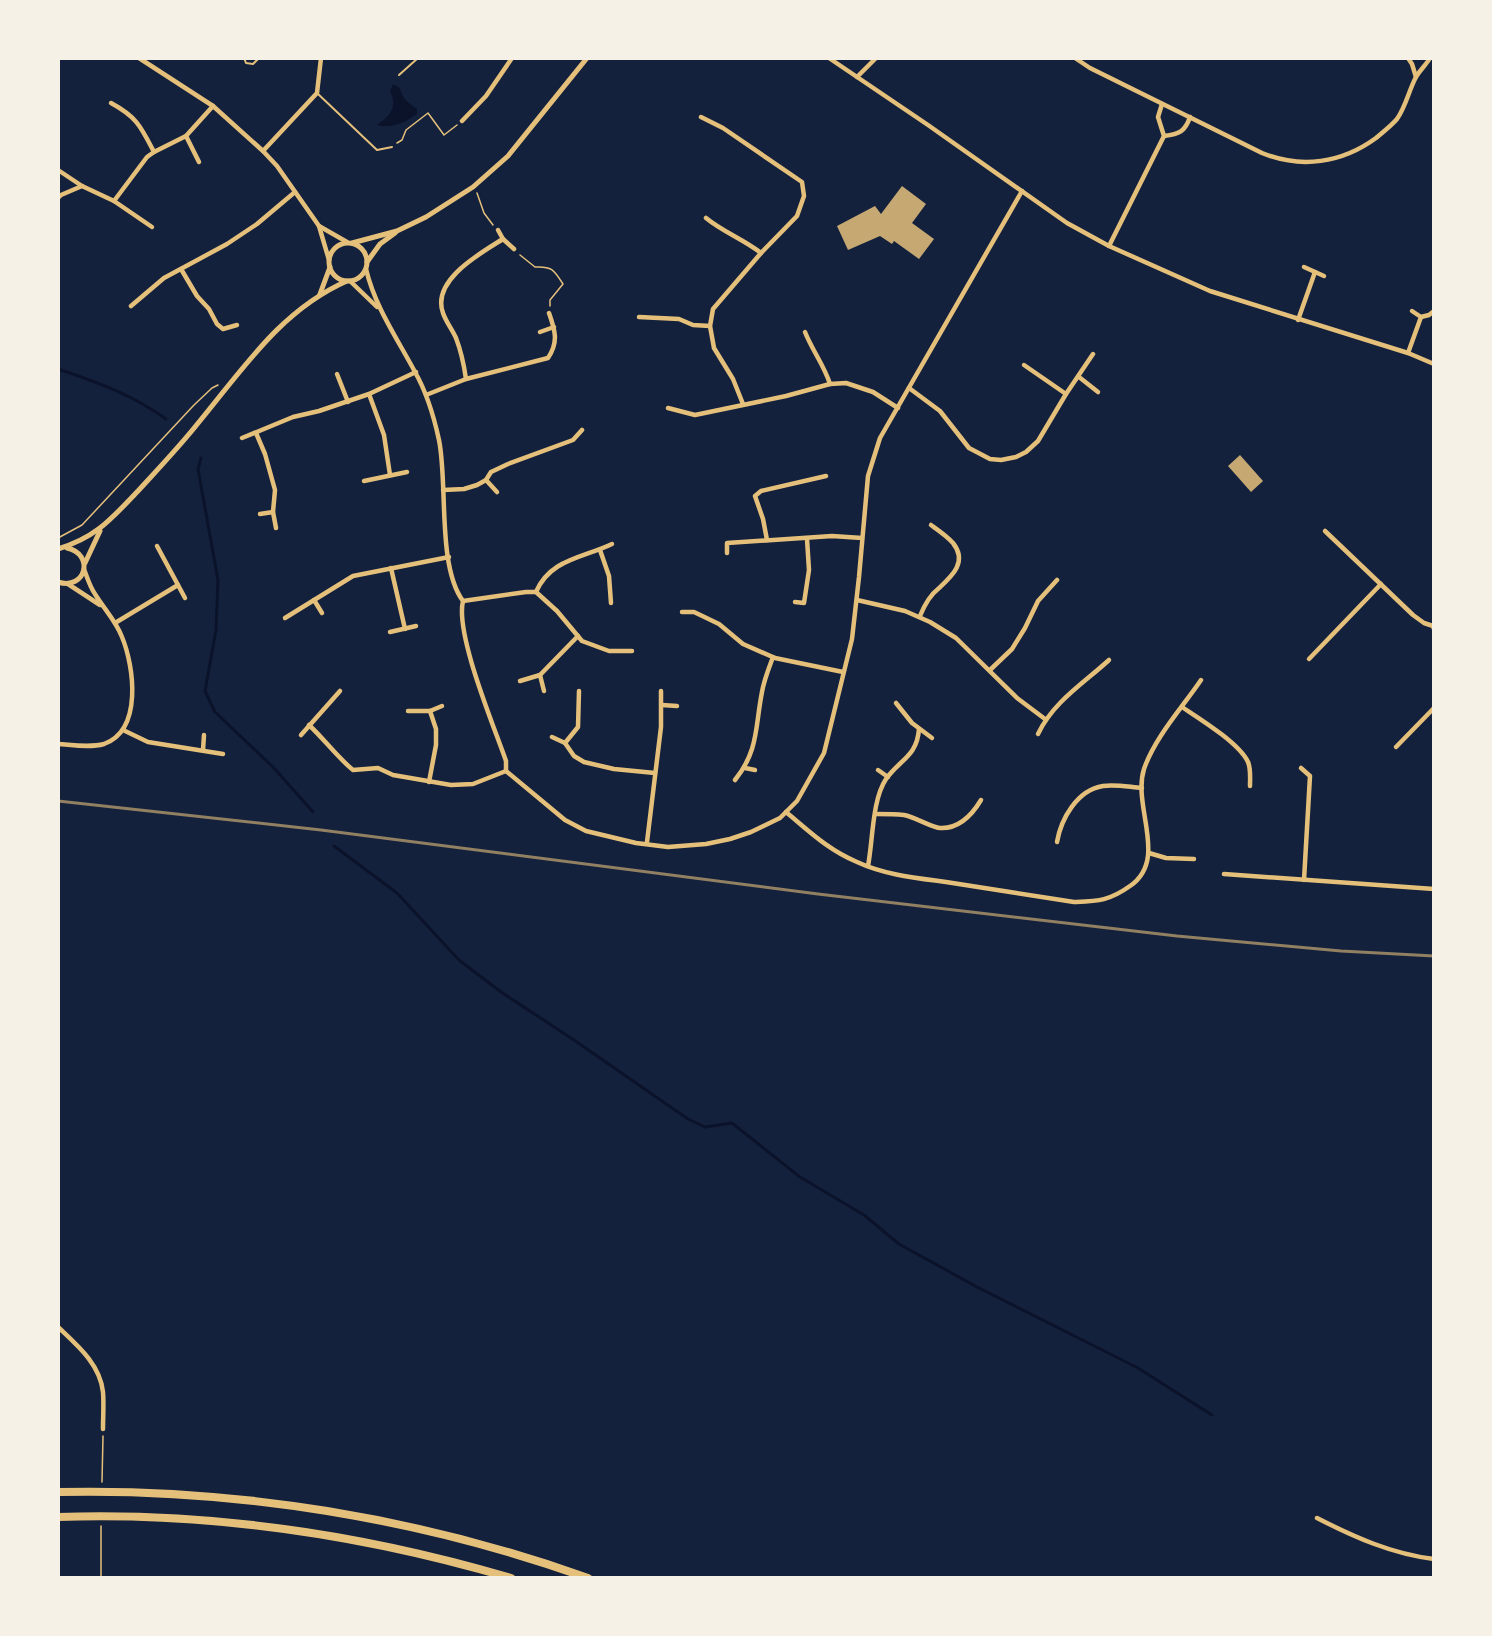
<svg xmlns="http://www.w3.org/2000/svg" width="1492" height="1636" font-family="'Exo 2',sans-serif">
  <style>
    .water { fill: #0b132b }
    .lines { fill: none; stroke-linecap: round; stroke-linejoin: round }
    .stream { stroke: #0b132b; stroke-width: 3 }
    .building { fill: #c6a872 }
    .path { stroke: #e5c07b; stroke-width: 1.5 }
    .service { stroke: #e5c07b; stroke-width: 2 }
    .minor { stroke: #e5c07b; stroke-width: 4.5 }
    .tertiary { stroke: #e5c07b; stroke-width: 5 }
    .trunk { stroke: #e5c07b; stroke-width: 8 }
    .rail { stroke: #918062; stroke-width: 3 }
  </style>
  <rect width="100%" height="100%" fill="#14213d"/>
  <path class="water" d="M393,84l7,4c2,11 9,15 17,21v5c-13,9 -25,15 -40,11 13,-9 21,-18 13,-34z"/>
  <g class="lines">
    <g class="stream">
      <path d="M58,369c39,13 75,26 108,50"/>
      <polyline points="201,458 198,469 218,580 216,630 205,691 215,712 273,767 313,812"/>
      <polyline points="334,846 397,893 459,960 501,992 571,1038 688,1119 705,1127 732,1123 800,1177 864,1215 899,1244 977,1287 1138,1368 1212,1415"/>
    </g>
  </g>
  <g class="building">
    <polygon points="902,186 926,204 912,223 934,239 919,259 894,241 892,244 880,236 848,250 837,226 875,206 881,214"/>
    <polygon points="1240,455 1263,481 1251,492 1228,466"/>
  </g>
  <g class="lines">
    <g class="path">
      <polyline points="397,143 402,140 406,130 428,113 444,135 457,125"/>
      <polyline points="477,193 484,213 493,225"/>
      <path d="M520,255l15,12c17,-1 19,3 28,17l-13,16v6"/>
      <polyline points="58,538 82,525 194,405 212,388 218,385"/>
      <polyline points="102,1482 103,1436"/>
      <polyline points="101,1578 101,1526"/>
    </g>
    <g class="service">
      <polyline points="244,58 246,63 253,64 259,58"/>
      <polyline points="399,75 418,58"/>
      <polyline points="317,93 377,150 392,147"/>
    </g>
    <g class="minor">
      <polyline points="139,58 213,106 263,151 277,166 319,226 329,260"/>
      <polyline points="829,58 928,125 1067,223 1109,246 1210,291 1408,353 1434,364"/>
      <path d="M1075,58l15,10 172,85c39,16 80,10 114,-15 7,-6 15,-12 21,-19 9,-13 12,-29 19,-42 4,-7 10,-12 14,-19"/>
      <polyline points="1408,58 1412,64 1416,77"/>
      <polyline points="857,77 876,58"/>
      <path d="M111,103c26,14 30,24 43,49"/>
      <polyline points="701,117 723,128 802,182 804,196 797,216 761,253 713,309 710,326 714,348 733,379 743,404"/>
      <polyline points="462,121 486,96 512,58"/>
      <polyline points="186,136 199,162"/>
      <path d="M1164,136c15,-2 21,-4 26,-19"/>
      <polyline points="263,151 317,93 321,58"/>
      <polyline points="58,170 82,186 114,201 152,227"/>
      <polyline points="58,198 61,195 82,186"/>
      <polyline points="114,201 147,157 154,152 186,136 213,106"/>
      <path d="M706,218c17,14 37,21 55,35"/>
      <polyline points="319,226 347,242"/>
      <polyline points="498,230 503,239"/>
      <polyline points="1109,246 1164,136 1158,117 1162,104"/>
      <polyline points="1304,267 1324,276"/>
      <polyline points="181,269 197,296 209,309 217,324 223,329 237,325"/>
      <path d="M366,269c9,38 31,69 49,103 12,21 19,45 24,68 9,44 -2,126 24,161 -8,33 31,125 43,160v10l59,49 21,11 50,12 32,4 38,-3 24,-5 21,-7 29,-14 17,-17 27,-48 28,-114 7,-62 9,-101 12,-38 142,-247"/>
      <polyline points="350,281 377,307"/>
      <polyline points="131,306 164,278 227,244 257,224 295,192"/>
      <polyline points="639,317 679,319 693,325 710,326"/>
      <polyline points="1421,317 1429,315 1434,311"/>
      <polyline points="1298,320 1315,272"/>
      <polyline points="540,332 554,327"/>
      <path d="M805,332c7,18 19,33 25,52"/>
      <polyline points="1408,353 1421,317 1412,311"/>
      <polyline points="1024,365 1066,394"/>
      <polyline points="337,374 348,402"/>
      <polyline points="1079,377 1098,392"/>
      <path d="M466,379c-2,-14 -5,-28 -10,-41 -4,-9 -10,-16 -13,-25 -12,-33 38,-60 60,-74l11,10"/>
      <polyline points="909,388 940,411 969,448 990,459 1001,460 1016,457 1026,452 1038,441 1066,394 1093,354"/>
      <polyline points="369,394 384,435 390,475"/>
      <path d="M426,395l40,-16 82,-21c11,-16 7,-28 1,-45"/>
      <polyline points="668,408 695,415 786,396 830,384 846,383 873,392 898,408"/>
      <polyline points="256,433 265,454 275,490 273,512 276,528"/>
      <polyline points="242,438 293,417 319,411 369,394 416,372"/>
      <polyline points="486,480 497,492"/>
      <polyline points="364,481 407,472"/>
      <polyline points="443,490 464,489 477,485 486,480 491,472 508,464 573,440 582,430"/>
      <polyline points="260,514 273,512"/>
      <polyline points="1325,531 1413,615 1424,623 1433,626 1434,629"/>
      <polyline points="767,540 763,519 755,496 761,491 826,476"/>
      <polyline points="157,546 185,598"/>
      <polyline points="600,550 609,576 611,603"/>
      <polyline points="727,553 727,543 832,536 862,538"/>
      <polyline points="391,568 405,629"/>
      <polyline points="68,584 100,605"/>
      <path d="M536,592c14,-33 47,-34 76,-48"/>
      <polyline points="314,600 322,613"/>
      <polyline points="857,600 905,611 930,622 956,638 1017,698 1045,719"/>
      <polyline points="463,601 526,592 536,592 557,611 582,641 609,651 632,651"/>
      <polyline points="795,602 804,603 809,570 807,539"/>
      <polyline points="682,612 694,612 719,624 743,644 775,658 843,672"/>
      <path d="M920,616c4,-10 9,-20 18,-27 14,-13 30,-27 15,-46 -6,-7 -15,-13 -22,-18"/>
      <polyline points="285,618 353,576 449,557"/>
      <polyline points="115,623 178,585"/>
      <polyline points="390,632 416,626"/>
      <polyline points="1309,659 1381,584"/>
      <polyline points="990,670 1012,649 1025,628 1038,601 1057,580"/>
      <polyline points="540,675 578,636"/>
      <polyline points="520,681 540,675 544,691"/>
      <polyline points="896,703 912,723 932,738"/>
      <polyline points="662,705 677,706"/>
      <path d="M1182,707c18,12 57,36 66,55 3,7 2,16 2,24"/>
      <polyline points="408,711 430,711 442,706"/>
      <path d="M309,725c16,15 28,32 44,45l25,-2 15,7 58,10 22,-1 33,-13"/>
      <polyline points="123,730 148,742 223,754"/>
      <path d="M1038,734c15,-32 46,-51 71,-74"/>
      <polyline points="301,735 340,691"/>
      <polyline points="552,737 565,743 574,756 584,762 614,769 655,773"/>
      <polyline points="565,743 578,727 579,691"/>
      <path d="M58,744c15,1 32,4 46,0 39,-14 30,-78 18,-107 -6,-16 -18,-28 -27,-43 -5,-7 -8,-17 -11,-25"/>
      <polyline points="1396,747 1434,708"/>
      <polyline points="203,750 204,735"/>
      <polyline points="745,768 755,770"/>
      <polyline points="1301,768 1310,776 1304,880"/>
      <polyline points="878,770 888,777"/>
      <path d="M735,780c24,-30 20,-53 27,-88 2,-12 7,-24 11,-35"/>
      <polyline points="429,782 436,745 436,729 430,711"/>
      <path d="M786,812c23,19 42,38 71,50 28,13 59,16 89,20 43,7 85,13 128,20 24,-1 35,-1 56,-16 39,-27 2,-79 14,-117 11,-32 38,-61 57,-89"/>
      <path d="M876,814c9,0 19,0 28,1 11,2 29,13 36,13 19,1 32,-13 41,-28"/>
      <polyline points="647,842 661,727 661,691"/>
      <path d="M1057,842c4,-23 20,-52 46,-56 12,-2 26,1 39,2"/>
      <polyline points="1149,853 1166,858 1194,859"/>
      <path d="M868,866c5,-26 4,-66 18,-87 13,-19 31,-22 33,-50"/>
      <polyline points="1224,874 1434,889"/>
      <path d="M58,1327c19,18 42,37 45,65 1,12 0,25 0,37"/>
      <path d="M1317,1518c37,19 75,36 117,41"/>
    </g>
    <g class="tertiary">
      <circle cx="348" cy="262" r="19"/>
      <polyline points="352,243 397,231 426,217 473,187 508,156 587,58"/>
      <polyline points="367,262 380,244 395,233"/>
      <polyline points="320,294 330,267"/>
      <path d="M58,549c39,-12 53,-30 80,-58 21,-23 42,-45 61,-69 44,-53 82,-112 148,-141"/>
      <polyline points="85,563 100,531"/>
      <path d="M58,582c28,9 37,-28 9,-34"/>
    </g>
    <g class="trunk">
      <path d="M58,1492c179,-4 362,26 530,86"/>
      <path d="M58,1517c153,-5 307,18 453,61"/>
    </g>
    <polyline class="rail" points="58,801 321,830 818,894 1177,936 1341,951 1434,956"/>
  </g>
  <rect width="1492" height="1636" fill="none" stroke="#f6f1e7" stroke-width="120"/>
</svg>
